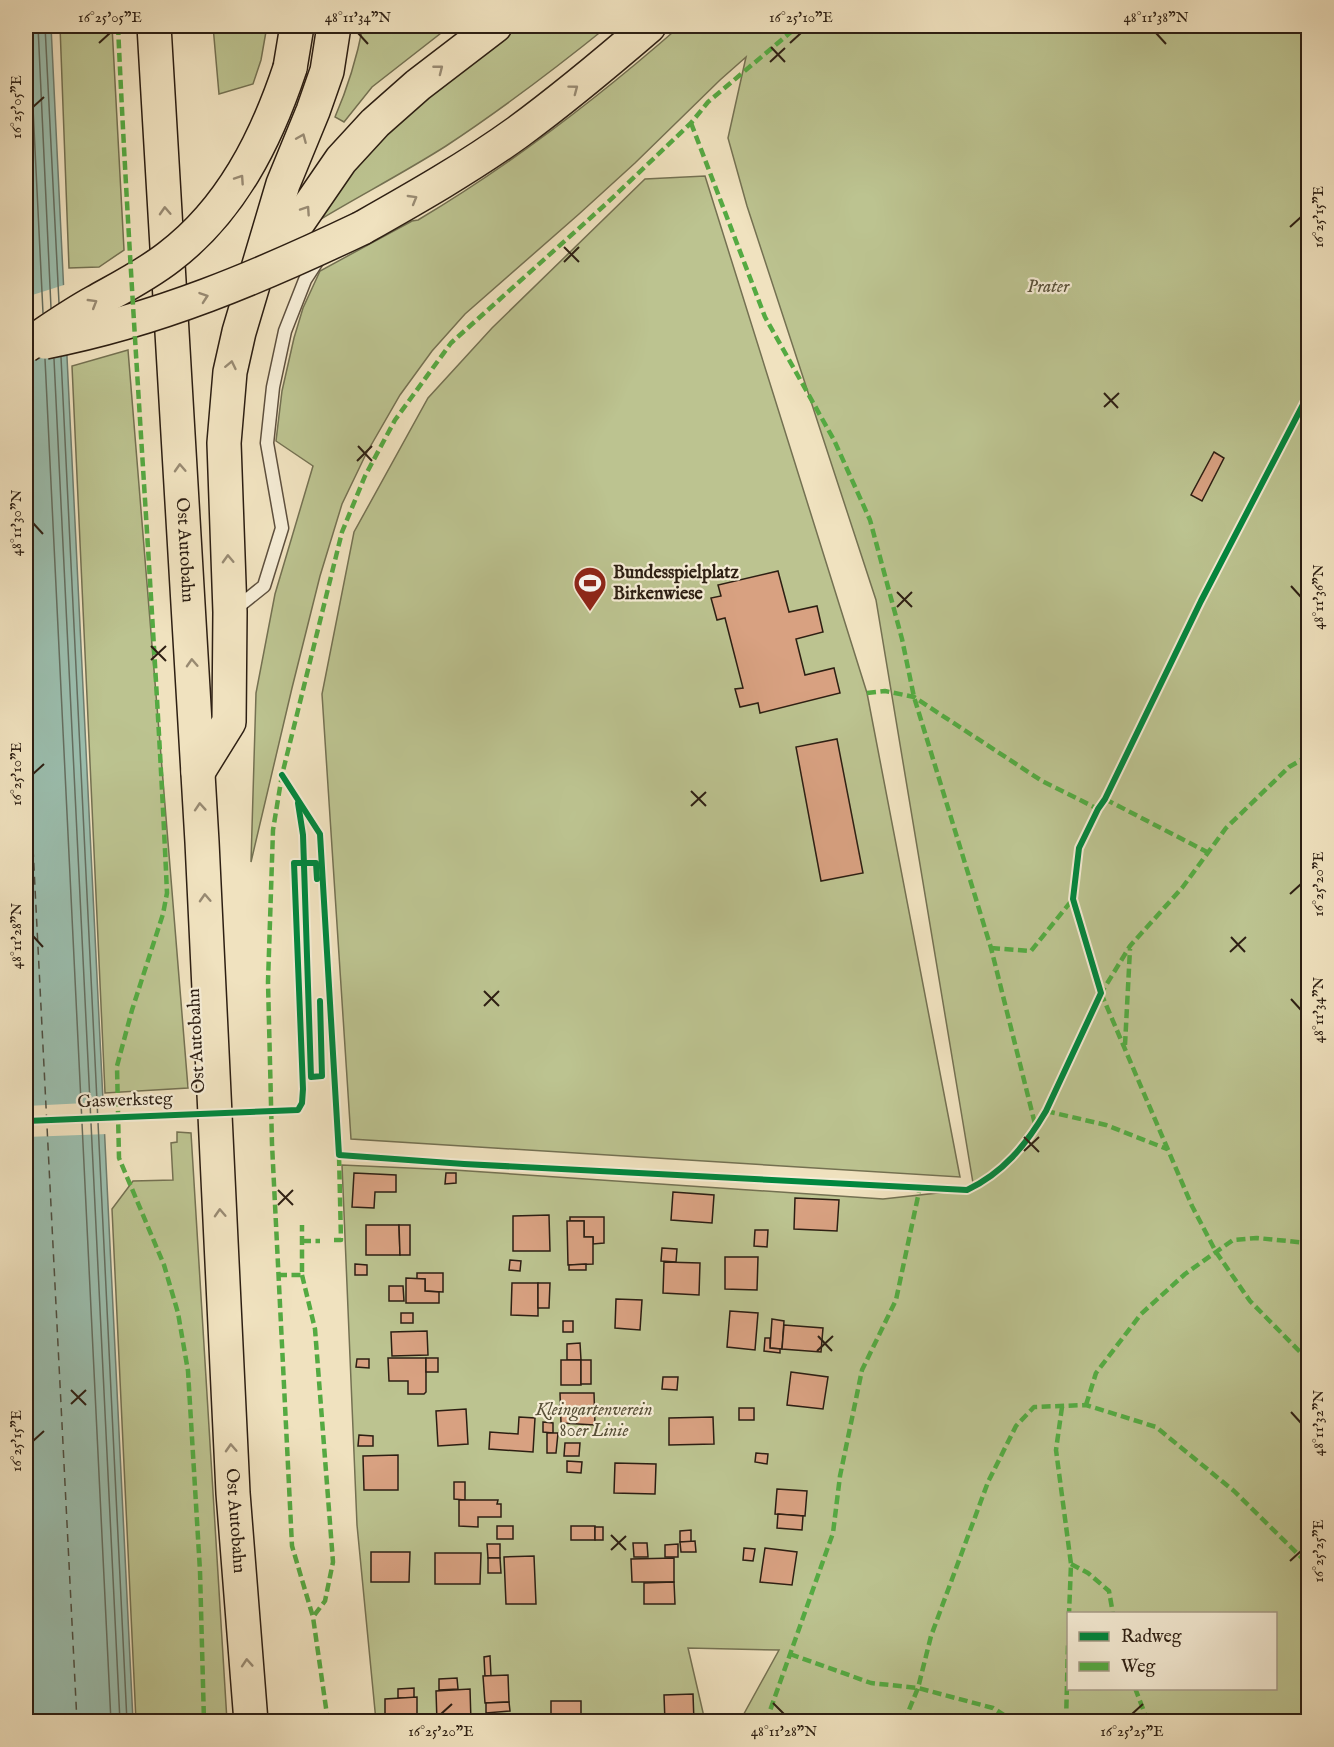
<svg xmlns="http://www.w3.org/2000/svg" width="1334" height="1747" font-family="'IM FELL English',serif">
  <style>
    .green { fill: #bcc390; stroke: #747152; stroke-width: 1.5; fill-rule: evenodd }
    .water { fill: #9bbeae; stroke: #6f7e70; stroke-width: 1.5 }
    .pier { fill: #f0e2bf }
    .lines { fill: none; stroke-linecap: round; stroke-linejoin: round }
    .shore { stroke: #646e60; stroke-width: 1.5 }
    .ferry { stroke: #4e4f42; stroke-width: 1.5; stroke-dasharray: 8 6; stroke-linecap: butt }
    .building { fill: #d8a181; stroke: #2d1f13; stroke-width: 1.5 }
    .service-casing { stroke: #5e503e; stroke-width: 15 }
    .motorway-casing { stroke: #2d1f13; stroke-width: 36 }
    .service { stroke: #f5ecd5; stroke-width: 12 }
    .motorway { stroke: #f0e2bf; stroke-width: 33 }
    .motorway-bridge-casing { stroke: #2d1f13; stroke-width: 36; stroke-linecap: butt }
    .motorway-bridge { stroke: #f0e2bf; stroke-width: 33 }
    .quiet { stroke: #54aa42; stroke-width: 4.5; stroke-dasharray: 9 4.5; stroke-linecap: butt }
    .cycleway-casing { stroke: #f5ecd5; stroke-width: 10 }
    .cycleway { stroke: #00873e; stroke-width: 6 }
    .oneway { stroke: #988a72 }
    .ticks { fill: none; stroke: #2d1f13; stroke-width: 2 }
    .labels { text-anchor: middle; dominant-baseline: central; stroke-width: 4.5; stroke-linejoin: round; paint-order: stroke }
    .park-label { font-size: 18px; font-style: italic; fill: #585038; stroke: #f5ecd5 }
    .street-label { font-size: 18px; fill: #2d1f13; stroke: #f5ecd5 }
    .poi-label { font-size: 18px; font-weight: bold; fill: #2d1f13; stroke: #f5ecd5; text-anchor: start }
    .neatline { fill: none; stroke: #2d1f13; stroke-width: 2 }
    .ticks-label { font-size: 15px; text-anchor: middle; fill: #2d1f13 }
  </style>
  <rect width="100%" height="100%" fill="#f0e2bf"/>
  <filter id="stains"><feTurbulence type="fractalNoise" baseFrequency=".00333" numOctaves="4"/><feColorMatrix values="0 0 0 0 .2 0 0 0 0 .09 0 0 0 0 .02 0 0 0 .5 -.17"/></filter>
  <radialGradient id="worn" r=".72"><stop offset=".6" stop-color="#630" stop-opacity="0"/><stop offset="1" stop-color="#630" stop-opacity=".3"/></radialGradient>
  <g class="green">
    <polygon points="60,26 112,26 124,250 99,267 69,268"/>
    <polygon points="213,26 267,26 261,60 253,84 219,94"/>
    <path d="M363,26h87l-78,61 -28,35 -9,-5c13,-30 22,-60 28,-91z"/>
    <path d="M517,26h91c-52,42 -106,83 -162,120 -44,28 -91,52 -135,79l25,-38 73,-77z"/>
    <path d="M680,26h628v1695h-568l39,-71 -91,-2 17,73h-329l-19,-196 -15,-360 112,5 429,29 91,-10 -98,-589 -129,-394 -19,-68 18,-81 -26,23 -85,83 -56,51 -114,100 -33,37 -32,44 -34,59 -24,50 -22,72 -28,112 -41,174 5,-169 19,-99 38,-128 -37,-25 6,-50 12,-53 9,-30 17,-37 92,-50 6,-1c94,-56 180,-122 262,-194zM1068,1614h208v74h-208z"/>
    <polygon points="705,176 867,693 960,1177 351,1139 322,694 354,532 428,398 492,328 645,179"/>
    <polygon points="128,350 188,1088 105,1093 72,366"/>
    <polygon points="177,1132 191,1133 227,1721 136,1721 112,1209 133,1181 173,1180 171,1143 177,1142"/>
  </g>
  <polygon class="water" points="26,26 51,26 133,1721 26,1722"/>
  <g class="pier">
    <polygon points="67,284 70,352 26,360 26,297"/>
    <polygon points="106,1102 108,1134 26,1137 26,1106"/>
  </g>
  <g class="lines">
    <g class="shore">
      <polyline points="29,26 43,313"/>
      <polyline points="38,26 51,308"/>
      <polyline points="45,26 59,303"/>
      <polyline points="61,357 127,1722"/>
      <polyline points="45,359 111,1722"/>
      <polyline points="54,359 120,1722"/>
    </g>
    <polyline class="ferry" points="26,709 77,1722"/>
  </g>
  <g class="building">
    <polygon points="1214,452 1224,458 1202,501 1191,495"/>
    <polygon points="778,571 789,612 817,606 823,632 796,639 805,675 834,668 840,693 760,713 758,703 740,707 735,689 743,688 725,618 717,620 711,598 721,596 718,585"/>
    <polygon points="837,739 863,873 821,881 796,747"/>
    <polygon points="354,1173 396,1175 396,1192 375,1192 374,1208 352,1207"/>
    <polygon points="446,1173 456,1173 456,1183 445,1184"/>
    <polygon points="673,1192 714,1195 712,1223 671,1220"/>
    <polygon points="795,1198 839,1200 837,1231 794,1229"/>
    <polygon points="549,1215 550,1251 513,1251 513,1216"/>
    <polygon points="570,1217 604,1217 604,1243 593,1244 593,1237 584,1237 584,1221 570,1221"/>
    <polygon points="567,1221 584,1221 584,1237 593,1237 593,1264 568,1265"/>
    <polygon points="366,1225 399,1225 400,1255 366,1255"/>
    <polygon points="399,1225 410,1225 410,1255 400,1255"/>
    <polygon points="755,1230 768,1230 767,1247 754,1246"/>
    <polygon points="662,1248 677,1249 676,1262 661,1261"/>
    <polygon points="725,1257 758,1257 757,1290 725,1289"/>
    <polygon points="510,1260 521,1261 520,1271 509,1270"/>
    <polygon points="664,1262 700,1263 699,1295 663,1293"/>
    <polygon points="355,1264 367,1265 367,1275 355,1275"/>
    <polygon points="586,1264 586,1270 569,1270 569,1265"/>
    <polygon points="417,1273 443,1273 443,1292 425,1291 425,1279 417,1279"/>
    <polygon points="406,1278 425,1279 425,1291 439,1292 439,1303 406,1303"/>
    <polygon points="512,1283 538,1283 538,1316 511,1315"/>
    <polygon points="538,1283 550,1283 549,1308 538,1308"/>
    <polygon points="389,1286 403,1286 404,1301 389,1301"/>
    <polygon points="616,1299 642,1300 640,1330 615,1328"/>
    <polygon points="730,1311 758,1313 755,1350 727,1347"/>
    <rect x="401" y="1313" width="12" height="10"/>
    <polygon points="772,1319 784,1321 782,1349 770,1348"/>
    <rect x="563" y="1321" width="10" height="11"/>
    <polygon points="784,1325 823,1328 821,1352 782,1349"/>
    <polygon points="427,1331 428,1355 392,1356 391,1332"/>
    <polygon points="765,1338 770,1338 770,1348 780,1349 780,1353 764,1351"/>
    <polygon points="580,1343 581,1360 567,1360 567,1344"/>
    <polygon points="388,1358 426,1358 426,1392 424,1394 408,1394 408,1381 389,1381"/>
    <rect x="426" y="1358" width="12" height="14"/>
    <polygon points="357,1359 369,1359 369,1368 356,1367"/>
    <rect x="561" y="1360" width="20" height="25"/>
    <rect x="581" y="1360" width="10" height="24"/>
    <polygon points="791,1372 828,1377 823,1409 787,1405"/>
    <polygon points="663,1377 678,1377 677,1390 662,1389"/>
    <polygon points="560,1393 594,1393 595,1425 561,1423"/>
    <rect x="739" y="1408" width="15" height="12"/>
    <polygon points="466,1409 468,1444 438,1446 436,1411"/>
    <polygon points="519,1417 535,1418 533,1452 489,1449 490,1432 518,1434"/>
    <polygon points="713,1417 714,1444 669,1445 669,1418"/>
    <polygon points="543,1422 553,1423 553,1433 543,1432"/>
    <polygon points="547,1433 558,1433 556,1453 547,1453"/>
    <polygon points="359,1435 373,1436 373,1446 358,1446"/>
    <polygon points="565,1443 580,1443 579,1456 564,1456"/>
    <polygon points="756,1453 768,1454 767,1464 755,1462"/>
    <polygon points="398,1455 398,1490 364,1490 363,1456"/>
    <polygon points="567,1461 582,1462 581,1473 567,1472"/>
    <polygon points="615,1463 656,1464 655,1494 614,1493"/>
    <polygon points="454,1482 465,1482 465,1500 454,1499"/>
    <polygon points="777,1489 807,1491 805,1516 775,1514"/>
    <polygon points="459,1500 498,1500 497,1504 501,1504 501,1517 478,1517 478,1527 459,1526"/>
    <polygon points="778,1514 803,1516 802,1530 777,1528"/>
    <rect x="497" y="1526" width="16" height="13"/>
    <rect x="571" y="1526" width="24" height="14"/>
    <rect x="595" y="1527" width="8" height="13"/>
    <polygon points="691,1530 691,1542 680,1542 680,1531"/>
    <polygon points="695,1541 696,1552 681,1552 680,1542"/>
    <polygon points="633,1543 647,1543 648,1557 634,1557"/>
    <polygon points="487,1544 500,1544 500,1558 488,1558"/>
    <polygon points="678,1544 678,1557 665,1557 665,1545"/>
    <polygon points="744,1548 755,1549 753,1561 743,1560"/>
    <polygon points="765,1548 797,1552 792,1585 760,1582"/>
    <polygon points="371,1552 410,1552 409,1582 371,1582"/>
    <polygon points="435,1553 481,1553 480,1584 435,1584"/>
    <polygon points="534,1556 536,1604 506,1604 504,1557"/>
    <polygon points="488,1558 500,1558 501,1573 488,1573"/>
    <polygon points="674,1558 674,1582 632,1582 631,1559"/>
    <polygon points="674,1582 675,1604 644,1604 644,1583"/>
    <polygon points="490,1656 491,1676 485,1676 484,1657"/>
    <polygon points="508,1675 509,1702 485,1703 483,1676"/>
    <polygon points="457,1678 458,1689 439,1690 439,1679"/>
    <polygon points="414,1688 414,1698 398,1698 398,1689"/>
    <polygon points="470,1689 471,1722 437,1722 436,1691"/>
    <polygon points="693,1694 694,1722 665,1722 664,1695"/>
    <polygon points="417,1697 417,1722 385,1722 385,1699"/>
    <rect x="551" y="1701" width="30" height="19"/>
    <polygon points="509,1702 510,1711 486,1713 486,1703"/>
  </g>
  <g class="lines">
    <defs>
      <polyline id="service" points="234,610 264,586 282,528 267,443 273,387 285,331 305,280 320,257"/>
      <g id="motorway">
        <path id="s1" d="M154,26l48,816 31,651 18,229"/>
        <polyline points="290,68 297,26"/>
        <path d="M362,228c53,-30 106,-60 156,-96 45,-33 88,-69 131,-106"/>
        <polyline points="265,262 297,224 341,160 375,123 418,85 495,26"/>
        <polyline points="198,772 229,722 230,612 224,443 230,372 239,332 283,184 313,111 327,71 334,26"/>
      </g>
    </defs>
    <use href="#service" class="service-casing"/>
    <use href="#motorway" class="motorway-casing"/>
    <use href="#service" class="service"/>
    <use href="#motorway" class="motorway"/>
    <defs>
      <g id="motorway-bridge">
        <path d="M45,342c113,-22 214,-65 317,-114"/>
        <path d="M26,346c23,-15 45,-31 69,-44 25,-14 51,-27 74,-45 62,-47 97,-117 121,-189"/>
      </g>
    </defs>
    <use href="#motorway-bridge" class="motorway-bridge-casing"/>
    <use href="#motorway-bridge" class="motorway-bridge"/>
    <g class="quiet">
      <path d="M118,26c13,289 36,578 49,867l-4,21 -31,96 -15,56 2,92 45,107 14,48 10,58 12,200 4,151"/>
      <polyline points="691,123 765,317 834,440 870,520 902,639 914,697 991,948 1036,1128"/>
      <polyline points="867,693 885,691 914,697 1042,781 1098,809"/>
      <polyline points="1105,799 1207,852"/>
      <polyline points="991,948 1031,951 1073,899"/>
      <polyline points="1101,993 1192,1206 1216,1252 1250,1301 1308,1360"/>
      <polyline points="1100,995 1130,946 1182,888 1226,828 1289,767 1308,756"/>
      <polyline points="1125,1045 1130,949"/>
      <polyline points="1046,1111 1106,1125 1167,1149"/>
      <polyline points="334,1240 341,1240 339,1155 343,1156"/>
      <polyline points="302,1241 320,1241"/>
      <polyline points="278,1275 302,1275 302,1225"/>
      <polyline points="302,1275 315,1329 333,1562 325,1601 313,1617"/>
      <polyline points="1086,1405 1096,1373 1141,1314 1185,1274 1216,1252 1233,1240 1257,1238 1308,1243"/>
      <polyline points="1062,1407 1056,1450 1071,1564 1069,1614"/>
      <polyline points="1071,1564 1088,1573 1109,1591 1113,1614"/>
      <polyline points="790,1654 871,1683 918,1688 993,1708 1015,1722"/>
      <polyline points="1135,1688 1148,1722"/>
      <polyline points="328,1722 313,1617 292,1546 272,1144 268,982 273,830 282,775 342,532 365,476 395,420 451,343 607,203 691,123 708,102 798,26"/>
      <polyline points="766,1722 833,1533 840,1476 862,1370 896,1300 920,1187"/>
      <polyline points="904,1722 918,1688 931,1636 988,1482 1016,1426 1034,1407 1086,1405 1156,1427 1234,1491 1308,1564"/>
      <polyline points="1066,1722 1068,1645"/>
    </g>
    <defs>
      <g id="cycleway">
        <path d="M282,775l38,59 19,321 125,9 503,26c36,-17 59,-45 79,-79l55,-118 -28,-94 6,-51 19,-39 7,-10 96,-198 107,-206"/>
        <polyline points="298,803 303,835 311,1077 322,1076 320,1001"/>
        <polyline points="26,1121 298,1110 302,1103 303,1089 294,863 316,863 317,879"/>
      </g>
    </defs>
    <use href="#cycleway" class="cycleway-casing"/>
    <use href="#cycleway" class="cycleway"/>
  </g>
  <defs><path id="oneway-chevron" d="M-2-3.5L2.5 0L-2 3.5" fill="none" stroke-width="1.6" stroke-linecap="round" stroke-linejoin="round" transform="scale(1.5)"/></defs>
  <g class="oneway">
    <use href="#oneway-chevron" transform="translate(439 69) rotate(-38)"/>
    <use href="#oneway-chevron" transform="translate(574 89) rotate(-37)"/>
    <use href="#oneway-chevron" transform="translate(302 138) rotate(-67)"/>
    <use href="#oneway-chevron" transform="translate(240 179) rotate(-56)"/>
    <use href="#oneway-chevron" transform="translate(413 199) rotate(-30)"/>
    <use href="#oneway-chevron" transform="translate(306 210) rotate(-56)"/>
    <use href="#oneway-chevron" transform="translate(165 211) rotate(-93)"/>
    <use href="#oneway-chevron" transform="translate(204 297) rotate(-19)"/>
    <use href="#oneway-chevron" transform="translate(93 303) rotate(-31)"/>
    <use href="#oneway-chevron" transform="translate(231 365) rotate(-78)"/>
    <use href="#oneway-chevron" transform="translate(180 468) rotate(-93)"/>
    <use href="#oneway-chevron" transform="translate(228 559) rotate(-92)"/>
    <use href="#oneway-chevron" transform="translate(192 663) rotate(-93)"/>
    <use href="#oneway-chevron" transform="translate(200 807) rotate(-94)"/>
    <use href="#oneway-chevron" transform="translate(205 898) rotate(-93)"/>
    <use href="#oneway-chevron" transform="translate(220 1213) rotate(-93)"/>
    <use href="#oneway-chevron" transform="translate(231 1448) rotate(-93)"/>
    <use href="#oneway-chevron" transform="translate(247 1663) rotate(-94)"/>
  </g>
  <path class="ticks" d="M358,33l10,11M1156,33l10,11M99,43l11,-10M790,43l11,-10M771,47l14,15M770,62l15,-14M33,107l11,-10M1290,227l11,-10M564,247l15,15M564,262l15,-15M1104,393l14,15M1104,407l15,-14M358,446l14,15M357,461l15,-15M33,523l10,11M1291,586l10,11M897,592l15,15M897,607l15,-15M151,646l15,15M151,660l15,-14M33,774l11,-10M691,791l15,15M691,806l15,-14M1290,894l11,-10M33,936l10,11M1231,937l14,15M1230,952l16,-15M484,991l15,15M1291,999l10,11M484,1006l15,-15M1024,1137l15,15M1024,1151l15,-14M278,1190l15,15M278,1205l15,-15M818,1336l14,15M817,1351l16,-15M71,1390l15,15M71,1404l15,-14M1291,1412l10,11M33,1441l11,-10M611,1535l15,15M611,1550l15,-14M1290,1561l11,-10M773,1703l11,11M441,1714l11,-10M1132,1714l11,-10"/>
  <defs>
    <symbol id="stadium-pin" viewBox="-11 -11 22 30"><path d="M0 17L-7.5 6A9.5 9.5 0 1 1 7.5 6Z" fill="#8f2418" stroke="#f5ecd5"/><path d="M0-5a6.5 5 0 1 0 0 10a6.5 5 0 1 0 0-10ZM-3.5-1.8h7v3.6h-7Z" fill="#fff"/></symbol>
  </defs>
  <g fill-rule="evenodd">
    <use href="#stadium-pin" x="571" y="564" width="38" height="52"/>
  </g>
  <g class="labels">
    <g class="park-label">
      <text x="1048" y="287">Prater</text>
      <text x="594" y="1410">Kleingartenverein<tspan x="594" dy="21">80er Linie</tspan></text>
    </g>
    <g class="street-label">
      <text stroke="none"><textPath href="#s1" startOffset="525">Ost Autobahn</textPath></text>
      <text transform="translate(197 1041) rotate(-93)">Ost Autobahn</text>
      <text transform="translate(125 1101) rotate(-2)">Gaswerksteg</text>
      <text stroke="none"><textPath href="#s1" startOffset="1497">Ost Autobahn</textPath></text>
    </g>
    <g class="poi-label">
      <text x="613" y="573">Bundesspielplatz<tspan x="613" dy="21">Birkenwiese</tspan></text>
    </g>
  </g>
  <rect width="1334" height="1747" fill="none" stroke="#f0e2bf" stroke-width="66"/>
  <rect x="1067" y="1612" width="210" height="78" fill="#f5ecd5" stroke="#a59a87" stroke-width="1.5"/>
  <rect x="1079" y="1632" width="30" height="9" fill="#00873e" stroke="#a59a87" stroke-width="1.5"/>
  <text x="1121" y="1642" font-size="18" fill="#2d1f13">Radweg</text>
  <rect x="1079" y="1662" width="30" height="9" fill="#54aa42" stroke="#a59a87" stroke-width="1.5"/>
  <text x="1121" y="1672" font-size="18" fill="#2d1f13">Weg</text>
  <rect x="33" y="33" width="1268" height="1681" class="neatline"/>
  <g class="ticks-label">
    <text x="110" y="22">16°25'05"E</text>
    <text x="358" y="22">48°11'34"N</text>
    <text x="801" y="22">16°25'10"E</text>
    <text x="1156" y="22">48°11'38"N</text>
    <text transform="translate(16 107) rotate(-90)" y="5">16°25'05"E</text>
    <text transform="translate(1318 217) rotate(-90)" y="5">16°25'15"E</text>
    <text transform="translate(16 523) rotate(-90)" y="5">48°11'30"N</text>
    <text transform="translate(1318 597) rotate(-90)" y="5">48°11'36"N</text>
    <text transform="translate(16 774) rotate(-90)" y="5">16°25'10"E</text>
    <text transform="translate(1318 884) rotate(-90)" y="5">16°25'20"E</text>
    <text transform="translate(16 936) rotate(-90)" y="5">48°11'28"N</text>
    <text transform="translate(1318 1010) rotate(-90)" y="5">48°11'34"N</text>
    <text transform="translate(1318 1423) rotate(-90)" y="5">48°11'32"N</text>
    <text transform="translate(16 1441) rotate(-90)" y="5">16°25'15"E</text>
    <text transform="translate(1318 1551) rotate(-90)" y="5">16°25'25"E</text>
    <text x="441" y="1736">16°25'20"E</text>
    <text x="784" y="1736">48°11'28"N</text>
    <text x="1132" y="1736">16°25'25"E</text>
  </g>
  <rect width="100%" height="100%" filter="url(#stains)"/>
  <rect width="100%" height="100%" fill="url(#worn)"/>
</svg>
